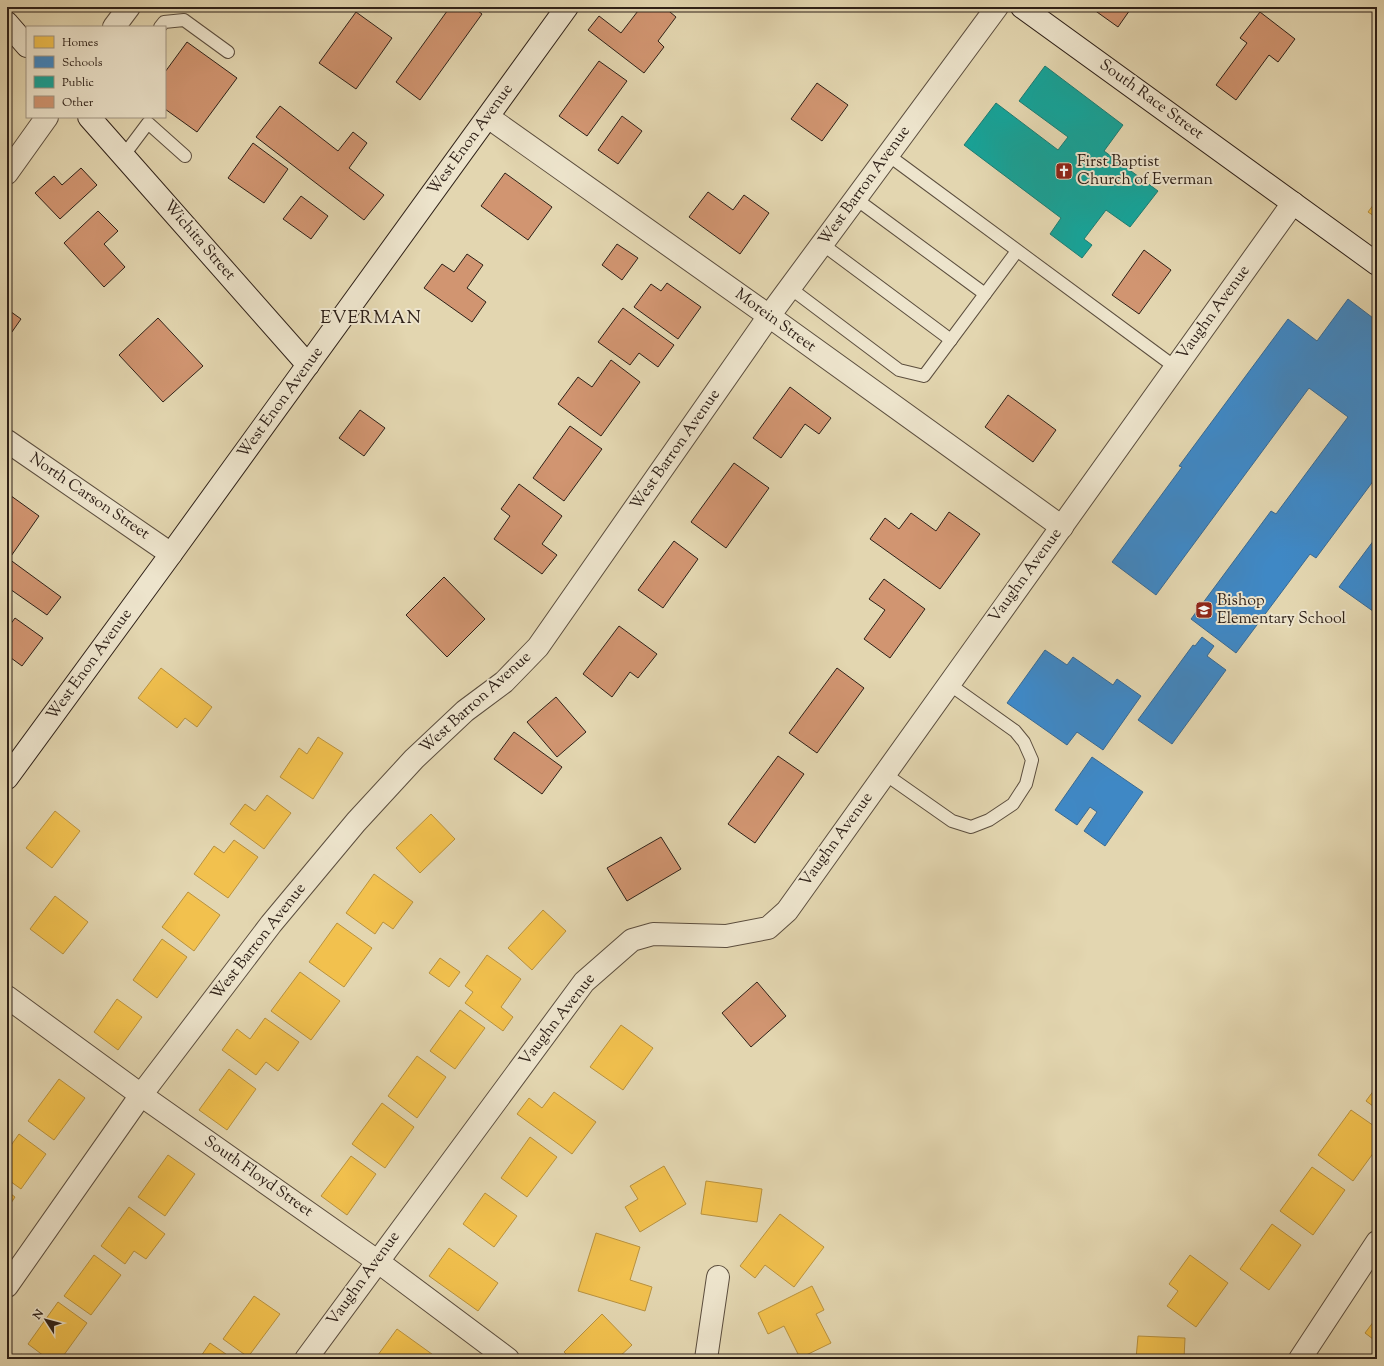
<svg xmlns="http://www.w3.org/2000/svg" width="1384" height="1366" font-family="'Sorts Mill Goudy',serif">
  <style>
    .homes { fill: #f2c14e; stroke: #b8913e }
    .schools { fill: #3f88c5; stroke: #3a6991 }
    .public { fill: #17a398; stroke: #1e7c72 }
    .building { fill: #d19571; stroke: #2f2118 }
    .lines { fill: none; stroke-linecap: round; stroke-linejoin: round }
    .lane-casing { stroke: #5c4e3e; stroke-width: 14 }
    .street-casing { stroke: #5c4e3e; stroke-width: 24 }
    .secondary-casing { stroke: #2f2118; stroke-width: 24 }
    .lane { stroke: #ede4cc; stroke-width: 12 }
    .street { stroke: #ede4cc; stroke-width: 22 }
    .secondary { stroke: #ede4cc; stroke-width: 22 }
    .labels { text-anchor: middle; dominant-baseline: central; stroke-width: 4; stroke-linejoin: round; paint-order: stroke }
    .street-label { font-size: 16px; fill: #2f2118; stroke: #ede4cc }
    .poi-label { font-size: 16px; fill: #2f2118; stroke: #ede4cc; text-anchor: start }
    .quarter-label { font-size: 18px; letter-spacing: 1px; fill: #2f2118; stroke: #ede4cc }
  </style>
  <rect width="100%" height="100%" fill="#e3d6b0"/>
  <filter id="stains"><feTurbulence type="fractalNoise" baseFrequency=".005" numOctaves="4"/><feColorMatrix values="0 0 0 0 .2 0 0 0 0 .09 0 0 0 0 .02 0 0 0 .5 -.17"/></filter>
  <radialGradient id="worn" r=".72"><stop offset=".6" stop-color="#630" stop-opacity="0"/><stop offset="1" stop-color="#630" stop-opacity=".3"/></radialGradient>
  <g class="homes">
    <polygon points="1377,200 1377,218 1368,212"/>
    <polygon points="161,668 212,707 197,727 185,718 177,728 138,698"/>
    <polygon points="318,737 343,753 313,799 280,777 299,748 307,754"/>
    <polygon points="267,795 291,813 264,849 230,824 245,804 255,811"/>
    <polygon points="55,811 80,831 52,868 26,848"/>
    <polygon points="431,814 455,839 420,873 396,848"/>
    <polygon points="234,840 258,857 228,898 194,874 214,846 224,853"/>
    <polygon points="374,874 413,902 393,929 383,922 375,934 346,913"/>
    <polygon points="188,892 220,915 194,951 162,927"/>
    <polygon points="55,896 88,922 63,954 30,929"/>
    <polygon points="543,910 566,931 532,970 508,948"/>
    <polygon points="337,923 372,948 344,987 309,962"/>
    <polygon points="162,939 187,957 157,998 133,980"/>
    <polygon points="487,955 521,979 501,1007 513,1017 503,1031 465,1003 473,992 465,986"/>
    <polygon points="440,958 460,972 449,987 429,973"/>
    <polygon points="300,972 340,1001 311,1040 271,1011"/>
    <polygon points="117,999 142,1017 118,1050 94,1032"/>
    <polygon points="460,1010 485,1028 455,1069 430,1051"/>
    <polygon points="265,1018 299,1042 278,1071 266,1062 256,1075 222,1050 237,1029 250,1039"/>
    <polygon points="621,1025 653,1048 623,1090 590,1067"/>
    <polygon points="417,1056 446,1077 417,1118 388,1096"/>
    <polygon points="229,1069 256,1089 227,1130 199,1110"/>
    <polygon points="59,1079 85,1098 54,1140 28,1121"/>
    <polygon points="1377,1086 1377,1109 1366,1101"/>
    <polygon points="554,1092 596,1122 572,1154 517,1114 529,1098 542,1108"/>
    <polygon points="382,1103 414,1127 385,1168 352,1144"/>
    <polygon points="1351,1110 1377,1128 1377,1148 1353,1181 1318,1155"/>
    <polygon points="19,1134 46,1154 21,1189 7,1179 7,1151"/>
    <polygon points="530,1137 557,1157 527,1197 501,1178"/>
    <polygon points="168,1155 195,1174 165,1216 138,1197"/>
    <polygon points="351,1156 376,1174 347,1215 321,1196"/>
    <polygon points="664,1166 686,1204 640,1232 625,1207 638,1199 630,1186"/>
    <polygon points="1312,1167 1345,1190 1313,1235 1280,1211"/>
    <polygon points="706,1181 762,1189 757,1222 701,1214"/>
    <polygon points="7,1191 15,1197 7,1209"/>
    <polygon points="485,1193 517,1216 494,1247 463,1224"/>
    <polygon points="129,1207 165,1234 146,1259 134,1251 125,1264 101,1246"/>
    <polygon points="780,1214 824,1247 794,1287 765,1265 755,1278 740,1266"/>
    <polygon points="1272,1224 1301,1245 1269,1290 1240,1269"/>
    <polygon points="596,1233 640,1247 630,1280 652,1287 645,1311 578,1291"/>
    <polygon points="449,1248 498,1283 478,1311 429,1276"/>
    <polygon points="94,1255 121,1275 91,1315 64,1296"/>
    <polygon points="1190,1255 1228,1283 1196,1327 1167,1306 1178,1291 1169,1284"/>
    <polygon points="812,1286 824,1310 816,1314 831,1343 800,1358 784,1326 768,1334 758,1313"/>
    <polygon points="254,1296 280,1314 248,1357 223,1339"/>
    <polygon points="58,1302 87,1323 61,1359 48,1359 28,1344"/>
    <polygon points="602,1314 632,1345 617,1359 571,1359 564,1352"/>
    <polygon points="1377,1317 1377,1342 1365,1333"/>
    <polygon points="397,1329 436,1357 435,1359 375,1359"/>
    <polygon points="1138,1336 1185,1338 1184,1359 1136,1359"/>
    <polygon points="210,1343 233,1359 199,1359"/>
    <polygon points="21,1354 28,1359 18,1359"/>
  </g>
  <g class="schools">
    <polygon points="1348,299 1377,321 1377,476 1316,558 1310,554 1236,653 1191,619 1271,511 1276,514 1348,417 1309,388 1156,595 1112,562 1182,467 1179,466 1288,319 1317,341"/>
    <polygon points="1377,536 1377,614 1339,587"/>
    <polygon points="1202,637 1214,646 1207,656 1226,670 1172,744 1138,720 1193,645 1195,646"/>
    <polygon points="1045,650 1067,665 1073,657 1113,685 1117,679 1141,696 1103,750 1077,732 1067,745 1007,703"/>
    <polygon points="1092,757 1143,792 1105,846 1084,831 1097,812 1090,807 1077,825 1055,810"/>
  </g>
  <polygon class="public" points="1045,66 1123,125 1104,151 1158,191 1130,227 1106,210 1084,239 1092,245 1082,258 1050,234 1061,218 964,145 996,103 1058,150 1068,137 1019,101"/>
  <g class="building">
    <polygon points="450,7 473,7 482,14 420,100 396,82"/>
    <polygon points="641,7 664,7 676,17 658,41 664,47 644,73 588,30 599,16 621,33"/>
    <polygon points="1090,7 1132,7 1118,27"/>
    <polygon points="356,12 392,38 356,89 319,63"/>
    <polygon points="1260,12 1295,39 1278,62 1269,55 1236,100 1216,85 1247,43 1240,38"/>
    <polygon points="187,42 237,78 197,132 165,109 165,72"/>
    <polygon points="599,61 627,81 587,136 559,116"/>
    <polygon points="817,83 848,105 822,141 791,119"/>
    <polygon points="280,106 338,151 353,132 367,143 349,168 384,195 364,220 256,137"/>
    <polygon points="622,116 642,131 618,164 598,150"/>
    <polygon points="253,143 288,169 264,203 228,178"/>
    <polygon points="81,168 97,185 60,219 35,193 54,176 62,185"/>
    <polygon points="505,173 552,207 528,240 481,206"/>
    <polygon points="708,192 733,210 744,195 769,213 740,254 689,217"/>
    <polygon points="301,196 328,216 311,239 283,219"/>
    <polygon points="98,211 118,231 104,244 125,267 104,287 64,243"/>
    <polygon points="617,244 638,258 622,280 602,265"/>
    <polygon points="1144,250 1171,270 1139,314 1112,295"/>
    <polygon points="467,254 483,265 467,288 486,302 472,322 424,288 442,264 454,272"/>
    <polygon points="667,283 701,307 678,339 634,307 651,284 661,291"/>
    <polygon points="623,308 674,345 658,367 639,353 630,365 598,342"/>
    <polygon points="7,309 21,319 7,339"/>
    <polygon points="158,318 203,366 163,402 119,355"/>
    <polygon points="611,360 640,382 601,436 558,404 578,377 592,387"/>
    <polygon points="790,387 831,418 819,434 805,424 781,458 753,438"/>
    <polygon points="1008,395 1056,430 1033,462 985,427"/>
    <polygon points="360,410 385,428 364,456 339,438"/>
    <polygon points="570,426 602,449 564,501 533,478"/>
    <polygon points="734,463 769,488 726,548 691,522"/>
    <polygon points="519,484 562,516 542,544 557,555 542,574 494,539 510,516 501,509"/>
    <polygon points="7,493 39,516 9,559 61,597 47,615 7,587"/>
    <polygon points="949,512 980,534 940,589 870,539 885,518 899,529 911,513 936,531"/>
    <polygon points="674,541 698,559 663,608 638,590"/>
    <polygon points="444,577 485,619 447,657 406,615"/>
    <polygon points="884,579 925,609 890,658 864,639 885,610 869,599"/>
    <polygon points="15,618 43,638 22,666 7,655 7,629"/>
    <polygon points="619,626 657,654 638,678 630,672 612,697 583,674"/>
    <polygon points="837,668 864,688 817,753 789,733"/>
    <polygon points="556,697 586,732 557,757 527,722"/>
    <polygon points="514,732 562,767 542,794 494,759"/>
    <polygon points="778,756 804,774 755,843 728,824"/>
    <polygon points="661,837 681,869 627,901 607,868"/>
    <polygon points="757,982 786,1016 751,1047 722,1013"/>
  </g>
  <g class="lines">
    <defs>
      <g id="lane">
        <polyline points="160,27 164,22 184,20 228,52"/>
        <polyline points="124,155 148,123 185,156"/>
        <polyline points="888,155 1175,367"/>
        <polyline points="856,199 985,294"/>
        <polyline points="822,244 951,340"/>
        <polyline points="790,288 899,370 924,376 1017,251"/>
        <polyline points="885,774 952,821 971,827 989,820 1013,804 1026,784 1032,760 1024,742 1015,731 949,684"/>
      </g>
      <g id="street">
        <polyline points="114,27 129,7"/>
        <polyline points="488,117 769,316 1062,527"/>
        <polyline points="7,173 47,117"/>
        <polyline points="7,441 171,554"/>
        <polyline points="7,997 141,1095 377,1261 508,1359"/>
        <polyline points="7,1286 141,1095 271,924 356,822 414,759 465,711 504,682 538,647 769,316 997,7"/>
        <polyline points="306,1359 584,982 632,940 653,934 726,936 768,928 787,911 1293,203"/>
        <polyline points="706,1359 718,1277"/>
        <polyline points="1300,1359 1377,1242"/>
      </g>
      <g id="secondary">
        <polyline points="1022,7 1377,264"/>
        <polyline points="7,23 27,46"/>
        <polyline points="89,117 308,365"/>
        <polyline points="7,778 171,554 567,7"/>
      </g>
    </defs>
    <use href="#lane" class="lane-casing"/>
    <use href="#street" class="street-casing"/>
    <use href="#secondary" class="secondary-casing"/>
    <use href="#lane" class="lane"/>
    <use href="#street" class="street"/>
    <use href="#secondary" class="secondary"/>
  </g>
  <defs>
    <symbol id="church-square" viewBox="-11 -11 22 22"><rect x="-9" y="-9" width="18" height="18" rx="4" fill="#8f2418" stroke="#ede4cc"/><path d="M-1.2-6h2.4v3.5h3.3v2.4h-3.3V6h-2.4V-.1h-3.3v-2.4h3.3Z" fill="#fff"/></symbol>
    <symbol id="school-square" viewBox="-11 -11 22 22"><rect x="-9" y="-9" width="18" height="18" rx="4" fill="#8f2418" stroke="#ede4cc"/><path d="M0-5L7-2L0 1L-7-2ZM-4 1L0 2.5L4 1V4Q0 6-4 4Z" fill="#fff"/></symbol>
  </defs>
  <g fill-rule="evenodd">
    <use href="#church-square" x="1054" y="161" width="20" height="20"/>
    <use href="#school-square" x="1194" y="600" width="20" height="20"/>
  </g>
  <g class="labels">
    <g class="street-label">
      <text transform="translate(1151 100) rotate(36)">South Race Street</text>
      <text transform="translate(471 140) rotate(-54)">West Enon Avenue</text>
      <text transform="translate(865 186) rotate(-54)">West Barron Avenue</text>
      <text transform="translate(199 241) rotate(49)">Wichita Street</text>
      <text transform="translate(1214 313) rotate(-54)">Vaughn Avenue</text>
      <text transform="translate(775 321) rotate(36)">Morein Street</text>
      <text transform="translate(281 403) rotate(-54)">West Enon Avenue</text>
      <text transform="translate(676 450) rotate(-55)">West Barron Avenue</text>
      <text transform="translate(89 497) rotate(34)">North Carson Street</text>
      <text transform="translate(1026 576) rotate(-54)">Vaughn Avenue</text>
      <text transform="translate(90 665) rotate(-54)">West Enon Avenue</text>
      <text transform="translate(476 703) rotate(-42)">West Barron Avenue</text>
      <text transform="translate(837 840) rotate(-54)">Vaughn Avenue</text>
      <text transform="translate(259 942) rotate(-52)">West Barron Avenue</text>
      <text transform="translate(558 1020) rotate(-52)">Vaughn Avenue</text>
      <text transform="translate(258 1177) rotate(35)">South Floyd Street</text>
      <text transform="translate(364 1279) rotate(-54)">Vaughn Avenue</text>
    </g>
    <g class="poi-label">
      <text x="1077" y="162">First Baptist<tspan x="1077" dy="18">Church of Everman</tspan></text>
      <text x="1217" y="601">Bishop<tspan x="1217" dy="18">Elementary School</tspan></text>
    </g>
    <g class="quarter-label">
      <text x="371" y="319">EVERMAN</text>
    </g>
  </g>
  <rect width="1384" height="1366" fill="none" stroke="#e3d6b0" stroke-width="24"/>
  <rect x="8" y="8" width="1368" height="1350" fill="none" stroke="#2f2118" stroke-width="2"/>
  <rect x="12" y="12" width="1360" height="1342" fill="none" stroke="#2f2118"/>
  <rect x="26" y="26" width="140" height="92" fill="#ede4cc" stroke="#a19684"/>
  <rect x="34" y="36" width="20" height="12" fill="#f2c14e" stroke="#a19684"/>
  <text x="62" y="46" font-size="12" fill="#2f2118">Homes</text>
  <rect x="34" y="56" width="20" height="12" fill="#3f88c5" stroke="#a19684"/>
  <text x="62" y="66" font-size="12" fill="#2f2118">Schools</text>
  <rect x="34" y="76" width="20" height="12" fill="#17a398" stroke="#a19684"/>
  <text x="62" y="86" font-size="12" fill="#2f2118">Public</text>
  <rect x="34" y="96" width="20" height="12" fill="#d19571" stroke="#a19684"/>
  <text x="62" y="106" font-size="12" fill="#2f2118">Other</text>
  <g transform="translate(46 1320) rotate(306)" stroke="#ede4cc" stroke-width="3" paint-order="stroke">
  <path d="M0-3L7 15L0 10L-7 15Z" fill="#2f2118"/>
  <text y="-6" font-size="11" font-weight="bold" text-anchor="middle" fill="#2f2118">N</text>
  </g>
  <rect width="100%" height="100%" filter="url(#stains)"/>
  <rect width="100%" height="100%" fill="url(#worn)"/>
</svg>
